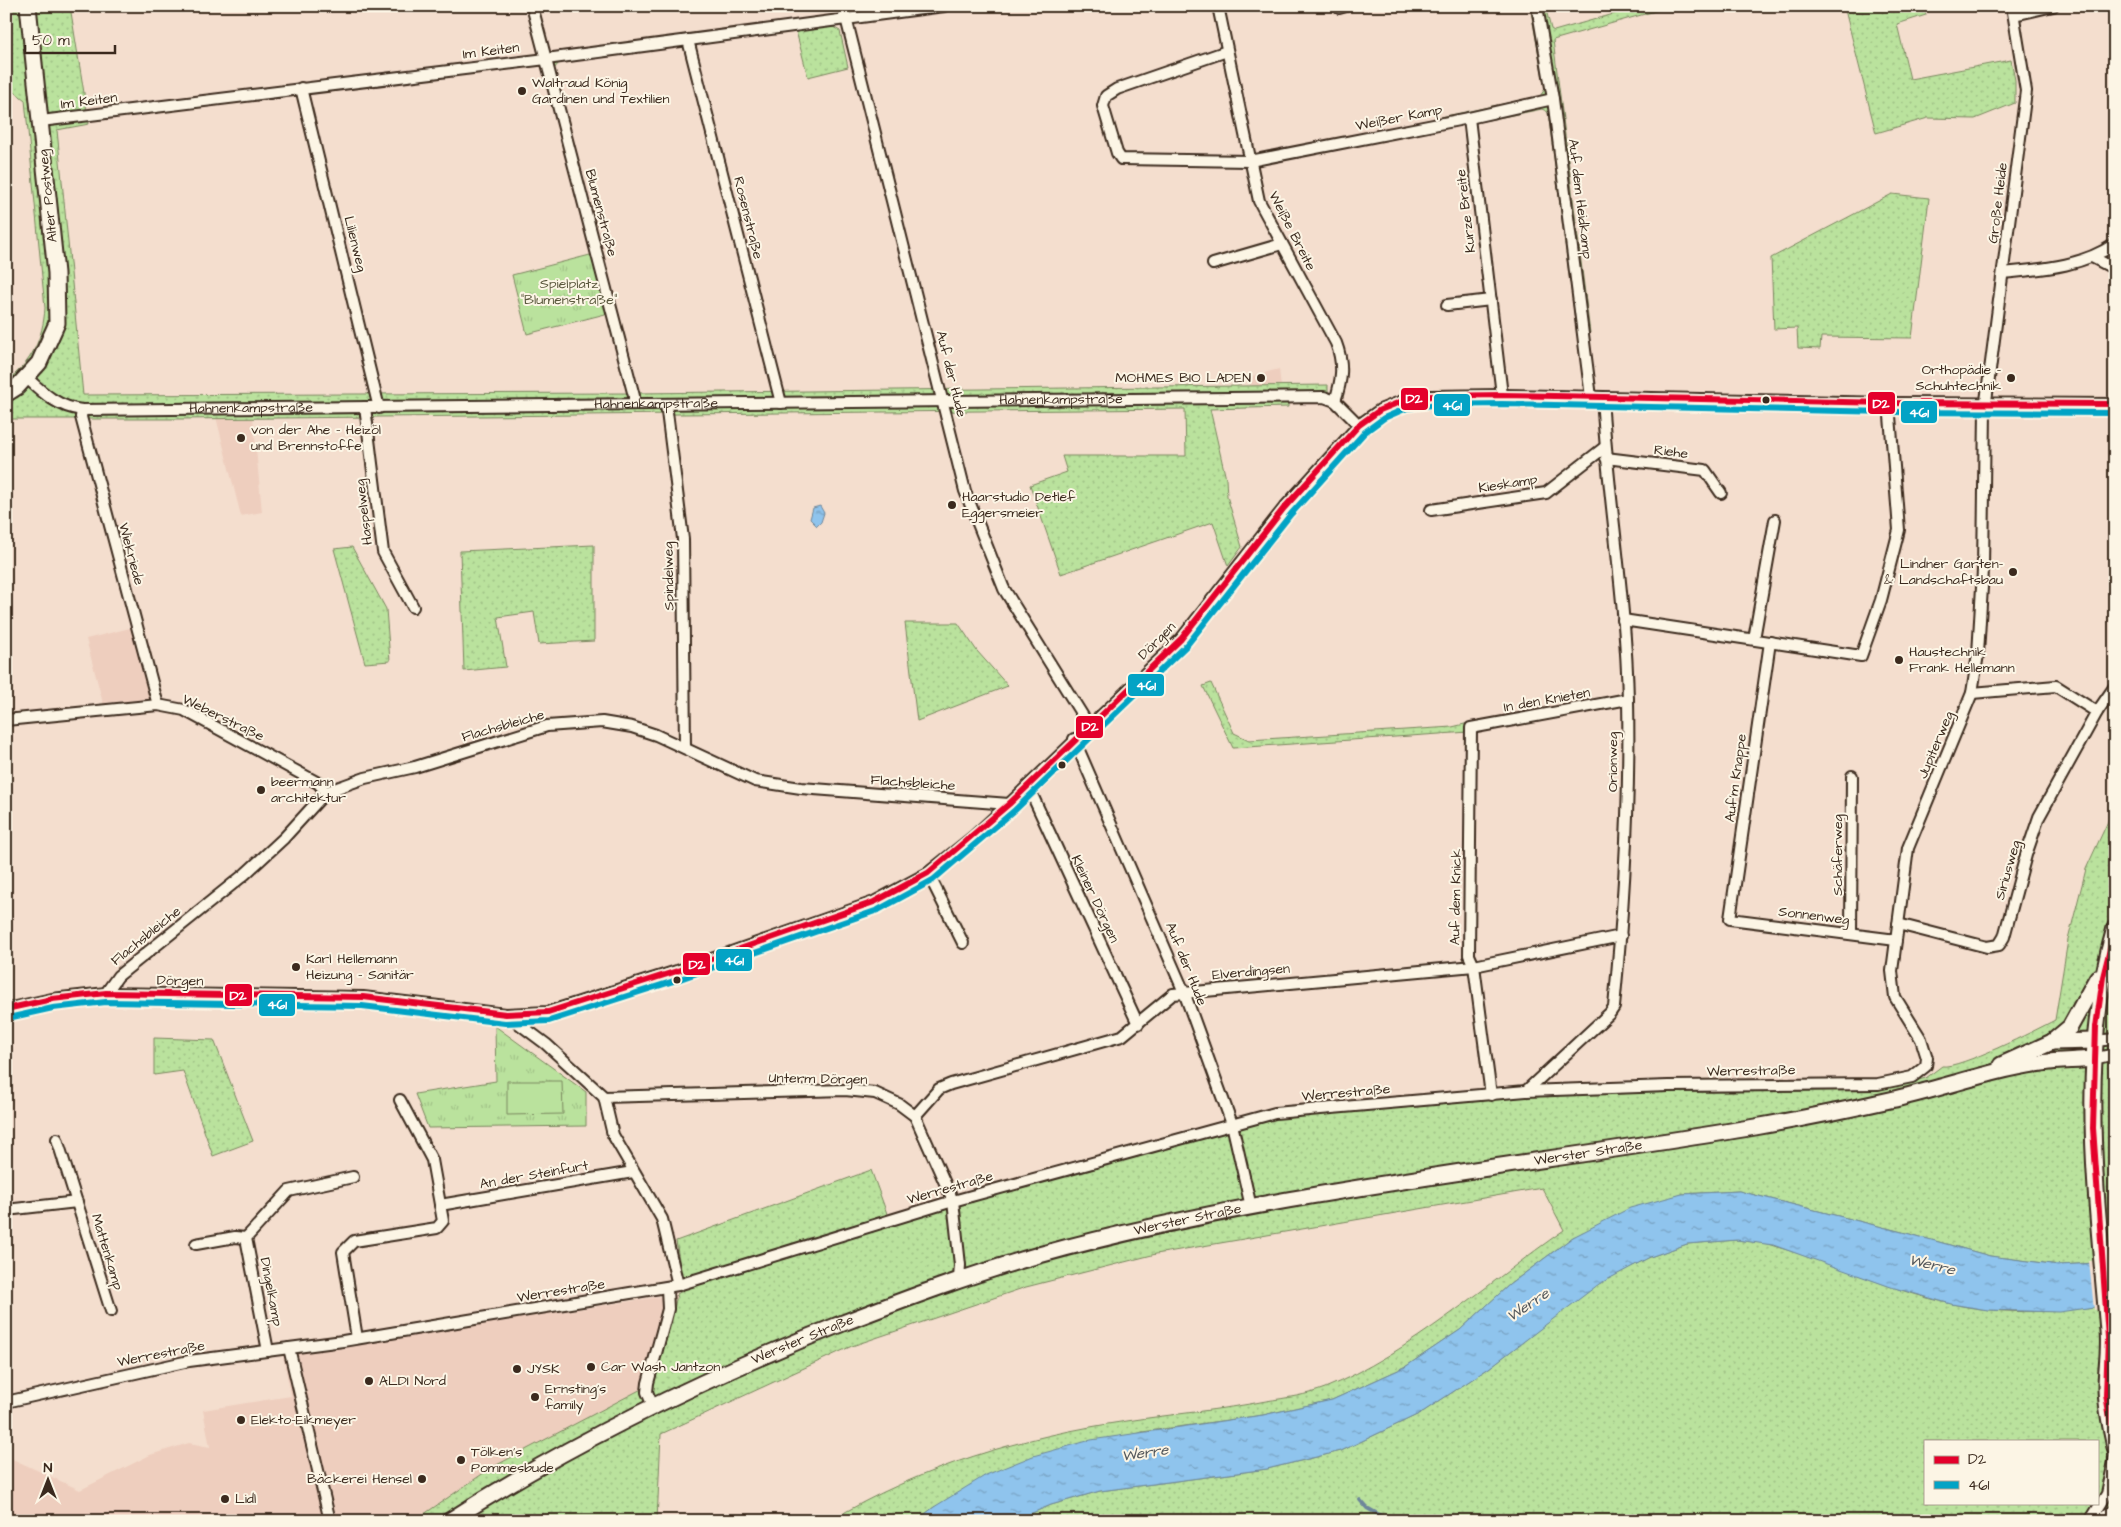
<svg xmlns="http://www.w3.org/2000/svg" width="2121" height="1527" font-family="'Architects Daughter',sans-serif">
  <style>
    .built { fill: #eecebe }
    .grass { fill: url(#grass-dots); stroke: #7a865e; fill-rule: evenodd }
    .park { fill: url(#park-tufts); stroke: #7a865e }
    .pitch { fill: #bae29d; stroke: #7a865e }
    .water { fill: url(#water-ripples); stroke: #6d869a }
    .pier { fill: #f4dece }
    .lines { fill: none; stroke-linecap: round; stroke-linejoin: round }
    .stream { stroke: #6d869a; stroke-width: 4 }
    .street-casing { stroke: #3b2a1e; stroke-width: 14 }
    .secondary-casing { stroke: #3b2a1e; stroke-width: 19 }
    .street { stroke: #fcf5e5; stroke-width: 10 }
    .secondary { stroke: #fcf5e5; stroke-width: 15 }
    .bus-1-casing { stroke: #fcf5e5; stroke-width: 10 }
    .bus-2-casing { stroke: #fcf5e5; stroke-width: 10 }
    .bus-1 { stroke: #e4002b; stroke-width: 6 }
    .bus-2 { stroke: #03a3c5; stroke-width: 6 }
    .poi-dot { fill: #3b2a1e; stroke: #fcf5e5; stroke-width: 2 }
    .labels { text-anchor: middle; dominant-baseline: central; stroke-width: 4; stroke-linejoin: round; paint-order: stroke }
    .street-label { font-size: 14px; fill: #3b2a1e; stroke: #fcf5e5 }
    .poi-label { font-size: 14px; fill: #3b2a1e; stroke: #fcf5e5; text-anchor: start }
    .park-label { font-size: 14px; fill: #5b583e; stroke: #fcf5e5 }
    .water-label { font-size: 15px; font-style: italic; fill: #54585c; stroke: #fcf5e5 }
    .line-badge { stroke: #fcf5e5; stroke-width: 2 }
    .badge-label { font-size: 14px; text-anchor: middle; font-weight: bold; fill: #fff }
  </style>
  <defs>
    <pattern id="grass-dots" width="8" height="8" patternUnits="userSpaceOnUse" patternTransform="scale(1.25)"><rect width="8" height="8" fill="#bae29d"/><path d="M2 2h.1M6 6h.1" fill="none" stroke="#a1c287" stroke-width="1.8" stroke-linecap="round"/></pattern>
    <pattern id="park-tufts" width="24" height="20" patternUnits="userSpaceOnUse" patternTransform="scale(1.25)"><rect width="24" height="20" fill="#bae29d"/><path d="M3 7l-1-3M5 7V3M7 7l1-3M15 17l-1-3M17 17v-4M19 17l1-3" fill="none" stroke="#a1c287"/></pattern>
    <pattern id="water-ripples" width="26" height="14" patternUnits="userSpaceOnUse" patternTransform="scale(1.25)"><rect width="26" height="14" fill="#8fc4ed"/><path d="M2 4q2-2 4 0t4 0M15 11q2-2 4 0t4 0" fill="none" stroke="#769fbf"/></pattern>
  </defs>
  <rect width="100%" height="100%" fill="#f4dece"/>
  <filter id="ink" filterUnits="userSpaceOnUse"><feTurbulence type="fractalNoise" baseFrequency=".02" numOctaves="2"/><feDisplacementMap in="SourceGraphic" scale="10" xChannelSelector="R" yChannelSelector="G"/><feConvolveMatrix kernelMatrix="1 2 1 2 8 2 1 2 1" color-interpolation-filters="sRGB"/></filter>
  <g filter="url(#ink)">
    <g class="built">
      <polygon points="1279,369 1281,387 1251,387 1248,377"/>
      <polygon points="216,417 253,417 262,512 241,516"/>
      <polygon points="142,625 161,698 103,703 86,639"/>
      <polygon points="677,1294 672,1321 653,1383 649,1387 491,1468 414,1521 11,1521 6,1490 6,1456 80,1490 150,1455 189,1443 210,1447 203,1410 291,1396 283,1355"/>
    </g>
    <g class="grass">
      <path d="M6,6h64l19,118 -32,6 26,265 545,-2 1,-2 -83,-320 -7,-6 20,-2 -6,7 84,323 691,-8v16h-40v6l-78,2 16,70 1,17 15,51 -14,19 -15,-44 -152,52 -31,-89 37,-13 -5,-16h124l-1,-47 -1006,10h-173v-38c26,-18 37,-43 39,-73l-20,-208 -19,-15z"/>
      <polygon points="1530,6 1545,6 1551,29 1554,31 1642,6 1673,6 1553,40 1590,333 1577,335 1548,112 1542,109 1434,131 1432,119 1540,96 1545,89"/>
      <polygon points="1844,6 1924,6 1926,15 1897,24 1910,79 2011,60 2015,80 2015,103 1975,119 1928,118 1876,133"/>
      <polygon points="833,27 840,31 848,67 808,77 796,31"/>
      <polygon points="1892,194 1929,198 1912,338 1821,337 1820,349 1798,348 1797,328 1774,329 1771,258"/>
      <polygon points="594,545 594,641 539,644 534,612 498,617 506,667 464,671 460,551"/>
      <polygon points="352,547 386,609 390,661 365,663 334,549"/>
      <polygon points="905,623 958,623 977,651 1008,686 917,721"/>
      <polygon points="1211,683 1234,733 1249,740 1452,727 1469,723 1469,732 1233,748 1203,686"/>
      <path d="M2115,806v456l-56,3 -69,-9 -84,-23 -167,-42 -57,3 -109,43 -64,48 -49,45 -55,37 -73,33 -69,15 -121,17 -208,75 -18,14h-86c89,-54 194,-85 297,-100 46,-7 93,-11 139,-20 20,-3 41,-6 59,-13 84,-34 164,-106 239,-158l-22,-42 -386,66 -130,33 -174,59 -191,88 -4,87h-243l77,-53 162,-85 19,-62 5,-27 7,-4 -8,-49 195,-71 18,49 386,-104 262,-21 343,-4 46,-12 16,-12c17,3 94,-36 113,-46l13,-80 18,-71z"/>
      <polygon points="154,1038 214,1040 253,1141 213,1156 183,1071 154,1075"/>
      <path d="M1737,1240c12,2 26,2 37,6 60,17 117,45 178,58 54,12 109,8 163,0v217h-1102l38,-16 49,-14 167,-22 74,-18 80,-38 68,-45 110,-85 51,-26 37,-13zM1925,1441h172v62h-172z"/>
    </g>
    <g class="park">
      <polygon points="594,254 609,313 527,334 512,275"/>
      <polygon points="495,1026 586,1092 586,1126 428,1128 415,1094 496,1081"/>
    </g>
    <polygon class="pitch" points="507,1081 562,1081 563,1114 507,1115"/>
    <g class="water">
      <polygon points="820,506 824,513 821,522 817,526 810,519 813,508"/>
      <polygon points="1739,1191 1906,1233 1990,1256 2059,1265 2115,1262 2115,1304 2059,1312 1988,1310 1951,1304 1891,1287 1773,1245 1737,1240 1687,1244 1650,1257 1599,1284 1489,1368 1421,1413 1341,1451 1267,1469 1100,1491 1051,1505 1013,1521 916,1521 934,1507 986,1475 1033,1456 1091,1440 1263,1415 1332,1400 1405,1367 1460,1330 1509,1285 1573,1237 1630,1208 1682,1194"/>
    </g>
    <polygon class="pier" points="2114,1259 2115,1306 2094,1310 2089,1261"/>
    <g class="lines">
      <polyline class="stream" points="1360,1500 1367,1508 1390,1521"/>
      <defs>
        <g id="street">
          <polyline points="532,6 634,396 634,404"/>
          <polyline points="843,6 965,491 1004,589 1089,726"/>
          <path d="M1218,6l41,195 77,142c8,21 6,37 -1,58"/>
          <polyline points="1537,6 1553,99 1591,397"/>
          <polyline points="1339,8 1346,6"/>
          <polyline points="2014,15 2053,6"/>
          <polyline points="688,40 781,403"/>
          <polyline points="1227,51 1117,89 1106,96 1103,106 1117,153 1121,159 1250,161 1469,118 1553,99"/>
          <polyline points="301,88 379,408"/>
          <polyline points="1469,118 1502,395"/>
          <polyline points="41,121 546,59 944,6"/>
          <polyline points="2092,257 2115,269"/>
          <polyline points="1213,264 1282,244"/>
          <path d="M2003,273c39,-4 78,-6 112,-29"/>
          <polyline points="1447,305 1491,300"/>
          <path id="s1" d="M27,378c17,16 31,29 55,32l1242,-13 11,4 24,24"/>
          <polyline points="666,404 683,539 685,748"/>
          <polyline points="365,407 383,552 413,607"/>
          <polyline points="82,410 81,417 158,705"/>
          <polyline points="1606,458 1705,470 1721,493"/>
          <polyline points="1431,510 1546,493 1605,447"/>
          <polyline points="1623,620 1861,656 1881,600 1899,530 1889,403"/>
          <polyline points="1754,639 1775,520"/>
          <polyline points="1770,642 1730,919 1896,940"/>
          <polyline points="1972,693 2056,686 2097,712"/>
          <polyline points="6,720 158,705 184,710 318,783 326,792"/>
          <polyline points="1074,739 1184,992 1232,1124 1251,1207"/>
          <polyline points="1028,786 1138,1024"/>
          <polyline points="928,873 963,943"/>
          <polyline points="1898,924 1987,947 1999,945 2004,937 2026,855 2039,817 2097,712 2115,686"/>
          <polyline points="1851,934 1852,776"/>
          <polyline points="106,993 118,976 245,874 284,838 326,792 365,778 415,767 547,726 602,722 632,727 656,735 755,781 801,788 1009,804"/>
          <polyline points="6,1009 52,999 106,993 363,997 506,1014 548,1012 677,971 874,902 928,873 974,836 1009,804 1181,639 1284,508 1359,425 1380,410 1405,400 1431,396 1502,395 1889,403 2115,404"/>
          <polyline points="506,1014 546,1044 604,1097 613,1135 662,1219 678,1285"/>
          <polyline points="2094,1041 2115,1039"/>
          <polyline points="2093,1059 2115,1054"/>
          <path d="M1526,1091l84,-78 4,-6c10,-102 16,-205 14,-307 -2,-101 -20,-202 -26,-303"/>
          <polyline points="1491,1095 1474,966 1469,955 1471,728 1628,699"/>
          <polyline points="604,1097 845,1090 875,1093 899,1104 915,1116 953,1201 960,1265 959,1279"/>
          <polyline points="915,1116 939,1089 951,1084 1122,1036 1173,994 1474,966 1621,936"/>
          <polyline points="57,1139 111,1311"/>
          <polyline points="440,1205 633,1172"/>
          <polyline points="6,1210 77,1202"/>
          <polyline points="196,1244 235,1237 246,1238"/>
          <polyline points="357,1338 343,1252 354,1241 437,1228 443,1221 432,1160 400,1100"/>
          <polyline points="289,1348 330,1521"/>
          <polyline points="268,1351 246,1238 289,1191 353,1177"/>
          <polyline points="6,1402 189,1361 343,1341 678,1285 953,1201 1275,1113 1526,1091 1668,1086 1878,1084 1912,1077 1926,1066 1927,1058 1921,1039 1895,997 1892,971 1908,848 1972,693 1978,654 1983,570 1985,409 2026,91 2012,6"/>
          <polyline points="653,1406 647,1392 648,1383 668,1309 667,1288"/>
          <polyline points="2090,1521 2107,1494 2115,1457"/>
          <polyline points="2093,1521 2115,1511"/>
        </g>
        <g id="secondary">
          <polyline points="6,394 17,387 39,363 57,323 56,273 28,6"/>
          <path d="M2115,928c-38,131 -18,269 -7,403 2,19 -2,38 -2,56 0,20 5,41 9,60"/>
          <polyline points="2052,1042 2070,1027 2097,978"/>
          <polyline points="2001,1065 2052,1042 2094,1041"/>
          <path id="s2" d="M449,1521c125,-80 257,-144 394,-198 65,-25 129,-49 196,-68 232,-64 479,-88 716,-128 45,-8 91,-17 135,-27 51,-11 100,-30 152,-37 17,-3 34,-2 51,-4"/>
        </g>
      </defs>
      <use href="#street" class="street-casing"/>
      <use href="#secondary" class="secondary-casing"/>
      <use href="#street" class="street"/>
      <use href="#secondary" class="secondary"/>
      <defs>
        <g id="bus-1">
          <polyline points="2115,929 2103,977 2096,1027 2093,1128 2108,1338 2106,1395 2115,1446"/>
          <polyline points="6,1009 52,999 106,993 363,997 506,1014 548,1012 677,971 874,902 928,873 1009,804 1181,639 1284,508 1359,425 1380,410 1405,400 1431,396 1502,395 1889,403 2115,404"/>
        </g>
        <polyline id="bus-2" points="8,1018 53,1008 106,1002 362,1006 505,1023 549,1021 680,979 878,910 933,880 1015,810 1187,645 1291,514 1365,432 1384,418 1407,408 1432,405 1502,404 1889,412 2115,413"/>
      </defs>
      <use href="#bus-1" class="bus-1-casing"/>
      <use href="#bus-2" class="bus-2-casing"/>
      <use href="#bus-1" class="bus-1"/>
      <use href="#bus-2" class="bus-2"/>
    </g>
  </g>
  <g class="poi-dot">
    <circle cx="522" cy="91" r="5"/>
    <circle cx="1261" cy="378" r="5"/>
    <circle cx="2011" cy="378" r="5"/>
    <circle cx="1766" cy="400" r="4.5"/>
    <circle cx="241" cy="438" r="5"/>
    <circle cx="952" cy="505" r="5"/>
    <circle cx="2013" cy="572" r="5"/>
    <circle cx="1899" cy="660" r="5"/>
    <circle cx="1062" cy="765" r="4.5"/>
    <circle cx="261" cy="790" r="5"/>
    <circle cx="296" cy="967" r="5"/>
    <circle cx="677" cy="980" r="4.5"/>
    <circle cx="591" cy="1367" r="5"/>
    <circle cx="517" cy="1369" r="5"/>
    <circle cx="369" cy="1381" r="5"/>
    <circle cx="535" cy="1397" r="5"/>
    <circle cx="241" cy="1420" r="5"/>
    <circle cx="461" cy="1460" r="5"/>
    <circle cx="422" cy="1479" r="5"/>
    <circle cx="225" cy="1499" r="5"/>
  </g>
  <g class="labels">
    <g class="street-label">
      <text transform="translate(491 51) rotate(-7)">Im Keiten</text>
      <text transform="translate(89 101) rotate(-7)">Im Keiten</text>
      <text transform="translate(1399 118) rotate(-11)">Weißer Kamp</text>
      <text transform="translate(48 196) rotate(-96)">Alter Postweg</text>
      <text transform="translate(1580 199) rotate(83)">Auf dem Heidkamp</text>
      <text transform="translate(1998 203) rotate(-83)">Große Heide</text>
      <text transform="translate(1466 211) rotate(-97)">Kurze Breite</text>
      <text transform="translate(601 213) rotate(75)">Blumenstraße</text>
      <text transform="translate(748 218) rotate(76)">Rosenstraße</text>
      <text transform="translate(1292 231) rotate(63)">Weiße Breite</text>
      <text transform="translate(355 244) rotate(76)">Lilienweg</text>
      <text transform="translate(951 374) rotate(76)">Auf der Hude</text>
      <text stroke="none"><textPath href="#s1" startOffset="1044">Hahnenkampstraße</textPath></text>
      <text stroke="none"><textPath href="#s1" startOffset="639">Hahnenkampstraße</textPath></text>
      <text stroke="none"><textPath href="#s1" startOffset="234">Hahnenkampstraße</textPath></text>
      <text transform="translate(1671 452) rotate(7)">Riehe</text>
      <text transform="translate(1508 484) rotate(-9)">Kieskamp</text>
      <text transform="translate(364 512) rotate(-97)">Haspelweg</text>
      <text transform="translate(131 554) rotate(75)">Wiekriede</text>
      <text transform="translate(669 576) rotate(-91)">Spindelweg</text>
      <text transform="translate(1157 641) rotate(-45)">Dörgen</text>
      <text transform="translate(1547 700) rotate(-10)">In den Knieten</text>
      <text transform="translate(223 718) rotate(26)">Weberstraße</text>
      <text transform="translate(503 726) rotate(-16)">Flachsbleiche</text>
      <text transform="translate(1936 745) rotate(-67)">Jupiterweg</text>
      <text transform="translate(1613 762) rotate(-90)">Orionweg</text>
      <text transform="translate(1736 778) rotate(-82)">Auf'm Knappe</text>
      <text transform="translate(913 783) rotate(4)">Flachsbleiche</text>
      <text transform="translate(1838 855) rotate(-90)">Schäferweg</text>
      <text transform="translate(2008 870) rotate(-74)">Siriusweg</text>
      <text transform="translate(1456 897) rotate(-89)">Auf dem Knick</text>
      <text transform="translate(1095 899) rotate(65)">Kleiner Dörgen</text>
      <text transform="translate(1814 916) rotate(7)">Sonnenweg</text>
      <text transform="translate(146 936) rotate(-39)">Flachsbleiche</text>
      <text transform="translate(1186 964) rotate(68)">Auf der Hude</text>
      <text transform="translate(1251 972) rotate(-5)">Elverdingsen</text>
      <text transform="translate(180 981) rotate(1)">Dörgen</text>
      <text transform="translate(1751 1071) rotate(-1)">Werrestraße</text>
      <text transform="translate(818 1079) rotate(1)">Unterm Dörgen</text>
      <text transform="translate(1346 1093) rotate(-5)">Werrestraße</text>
      <text stroke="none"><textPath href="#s2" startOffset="1208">Werster Straße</textPath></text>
      <text transform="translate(534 1175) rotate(-10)">An der Steinfurt</text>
      <text transform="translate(950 1188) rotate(-16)">Werrestraße</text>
      <text stroke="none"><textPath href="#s2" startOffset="802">Werster Straße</textPath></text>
      <text transform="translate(107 1252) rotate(73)">Mattenkamp</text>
      <text transform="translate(561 1291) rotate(-9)">Werrestraße</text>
      <text transform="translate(271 1292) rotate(79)">Dingelkamp</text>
      <text stroke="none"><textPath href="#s2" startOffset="398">Werster Straße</textPath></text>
      <text transform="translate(161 1354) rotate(-11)">Werrestraße</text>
    </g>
    <g class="poi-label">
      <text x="532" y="83">Waltraud König<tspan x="532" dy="16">Gardinen und Textilien</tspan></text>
      <text x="2001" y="370" text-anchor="end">Orthopädie -<tspan x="2001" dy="16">Schuhtechnik</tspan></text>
      <text x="1251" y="378" text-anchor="end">MOHMES BIO LADEN</text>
      <text x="251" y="430">von der Ahe - Heizöl<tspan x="251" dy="16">und Brennstoffe</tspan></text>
      <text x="962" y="497">Haarstudio Detlef<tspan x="962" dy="16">Eggersmeier</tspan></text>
      <text x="2003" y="564" text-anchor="end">Lindner Garten-<tspan x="2003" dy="16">&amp; Landschaftsbau</tspan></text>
      <text x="1909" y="652">Haustechnik<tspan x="1909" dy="16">Frank Hellemann</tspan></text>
      <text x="271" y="782">beermann<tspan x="271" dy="16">architektur</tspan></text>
      <text x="306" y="959">Karl Hellemann<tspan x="306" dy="16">Heizung - Sanitär</tspan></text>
      <text x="601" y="1367">Car Wash Jantzon</text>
      <text x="527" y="1369">JYSK</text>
      <text x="379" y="1381">ALDI Nord</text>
      <text x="545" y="1389">Ernsting's<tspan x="545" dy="16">family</tspan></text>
      <text x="251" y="1420">Elekto-Eikmeyer</text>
      <text x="471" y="1452">Tölken's<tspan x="471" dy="16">Pommesbude</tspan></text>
      <text x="412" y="1479" text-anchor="end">Bäckerei Hensel</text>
      <text x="235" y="1499">Lidl</text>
    </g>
    <g class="park-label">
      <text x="569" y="284">Spielplatz<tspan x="569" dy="16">"Blumenstraße"</tspan></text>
    </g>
    <g class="water-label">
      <text transform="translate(1932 1265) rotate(14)">Werre</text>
      <text transform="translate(1528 1305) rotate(-34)">Werre</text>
      <text transform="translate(1145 1453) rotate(-8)">Werre</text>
    </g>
  </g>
  <g class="line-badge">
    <rect x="1400" y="387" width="29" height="24" rx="5" fill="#e4002b"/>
    <rect x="1867" y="391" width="29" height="24" rx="5" fill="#e4002b"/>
    <rect x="1433" y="393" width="38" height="24" rx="5" fill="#03a3c5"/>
    <rect x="1900" y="400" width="38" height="24" rx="5" fill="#03a3c5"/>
    <rect x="1127" y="673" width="38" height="24" rx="5" fill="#03a3c5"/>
    <rect x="1075" y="715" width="29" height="24" rx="5" fill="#e4002b"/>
    <rect x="715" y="948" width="38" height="24" rx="5" fill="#03a3c5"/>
    <rect x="682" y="952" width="29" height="24" rx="5" fill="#e4002b"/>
    <rect x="224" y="983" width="29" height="24" rx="5" fill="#e4002b"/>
    <rect x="258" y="993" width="38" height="24" rx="5" fill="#03a3c5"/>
  </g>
  <g class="badge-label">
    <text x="1414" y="403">D2</text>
    <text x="1881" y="408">D2</text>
    <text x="1452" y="410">461</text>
    <text x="1919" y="417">461</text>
    <text x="1146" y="690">461</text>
    <text x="1090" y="731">D2</text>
    <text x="734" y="965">461</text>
    <text x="697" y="969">D2</text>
    <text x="238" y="1000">D2</text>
    <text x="277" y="1009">461</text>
  </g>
  <rect width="2121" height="1527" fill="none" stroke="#fcf5e5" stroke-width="25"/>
  <rect x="12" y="12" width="2096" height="1502" fill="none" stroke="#3b2a1e" stroke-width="2" filter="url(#ink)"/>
  <rect x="1924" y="1440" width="175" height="65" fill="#fcf5e5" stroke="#afa495"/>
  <rect x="1934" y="1456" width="25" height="8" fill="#e4002b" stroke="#afa495"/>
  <text x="1968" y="1464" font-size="15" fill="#3b2a1e">D2</text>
  <rect x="1934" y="1481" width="25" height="8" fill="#03a3c5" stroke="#afa495"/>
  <text x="1968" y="1490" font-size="15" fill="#3b2a1e">461</text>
  <g transform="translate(48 1480)" stroke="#fcf5e5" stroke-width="4" paint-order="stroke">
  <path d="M0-4L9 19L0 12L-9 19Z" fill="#3b2a1e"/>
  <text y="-8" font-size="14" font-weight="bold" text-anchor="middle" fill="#3b2a1e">N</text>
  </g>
  <path d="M25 45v8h90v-8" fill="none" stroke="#3b2a1e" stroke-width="2.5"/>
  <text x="32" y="45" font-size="15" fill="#3b2a1e" stroke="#fcf5e5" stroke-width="4" paint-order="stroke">50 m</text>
</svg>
